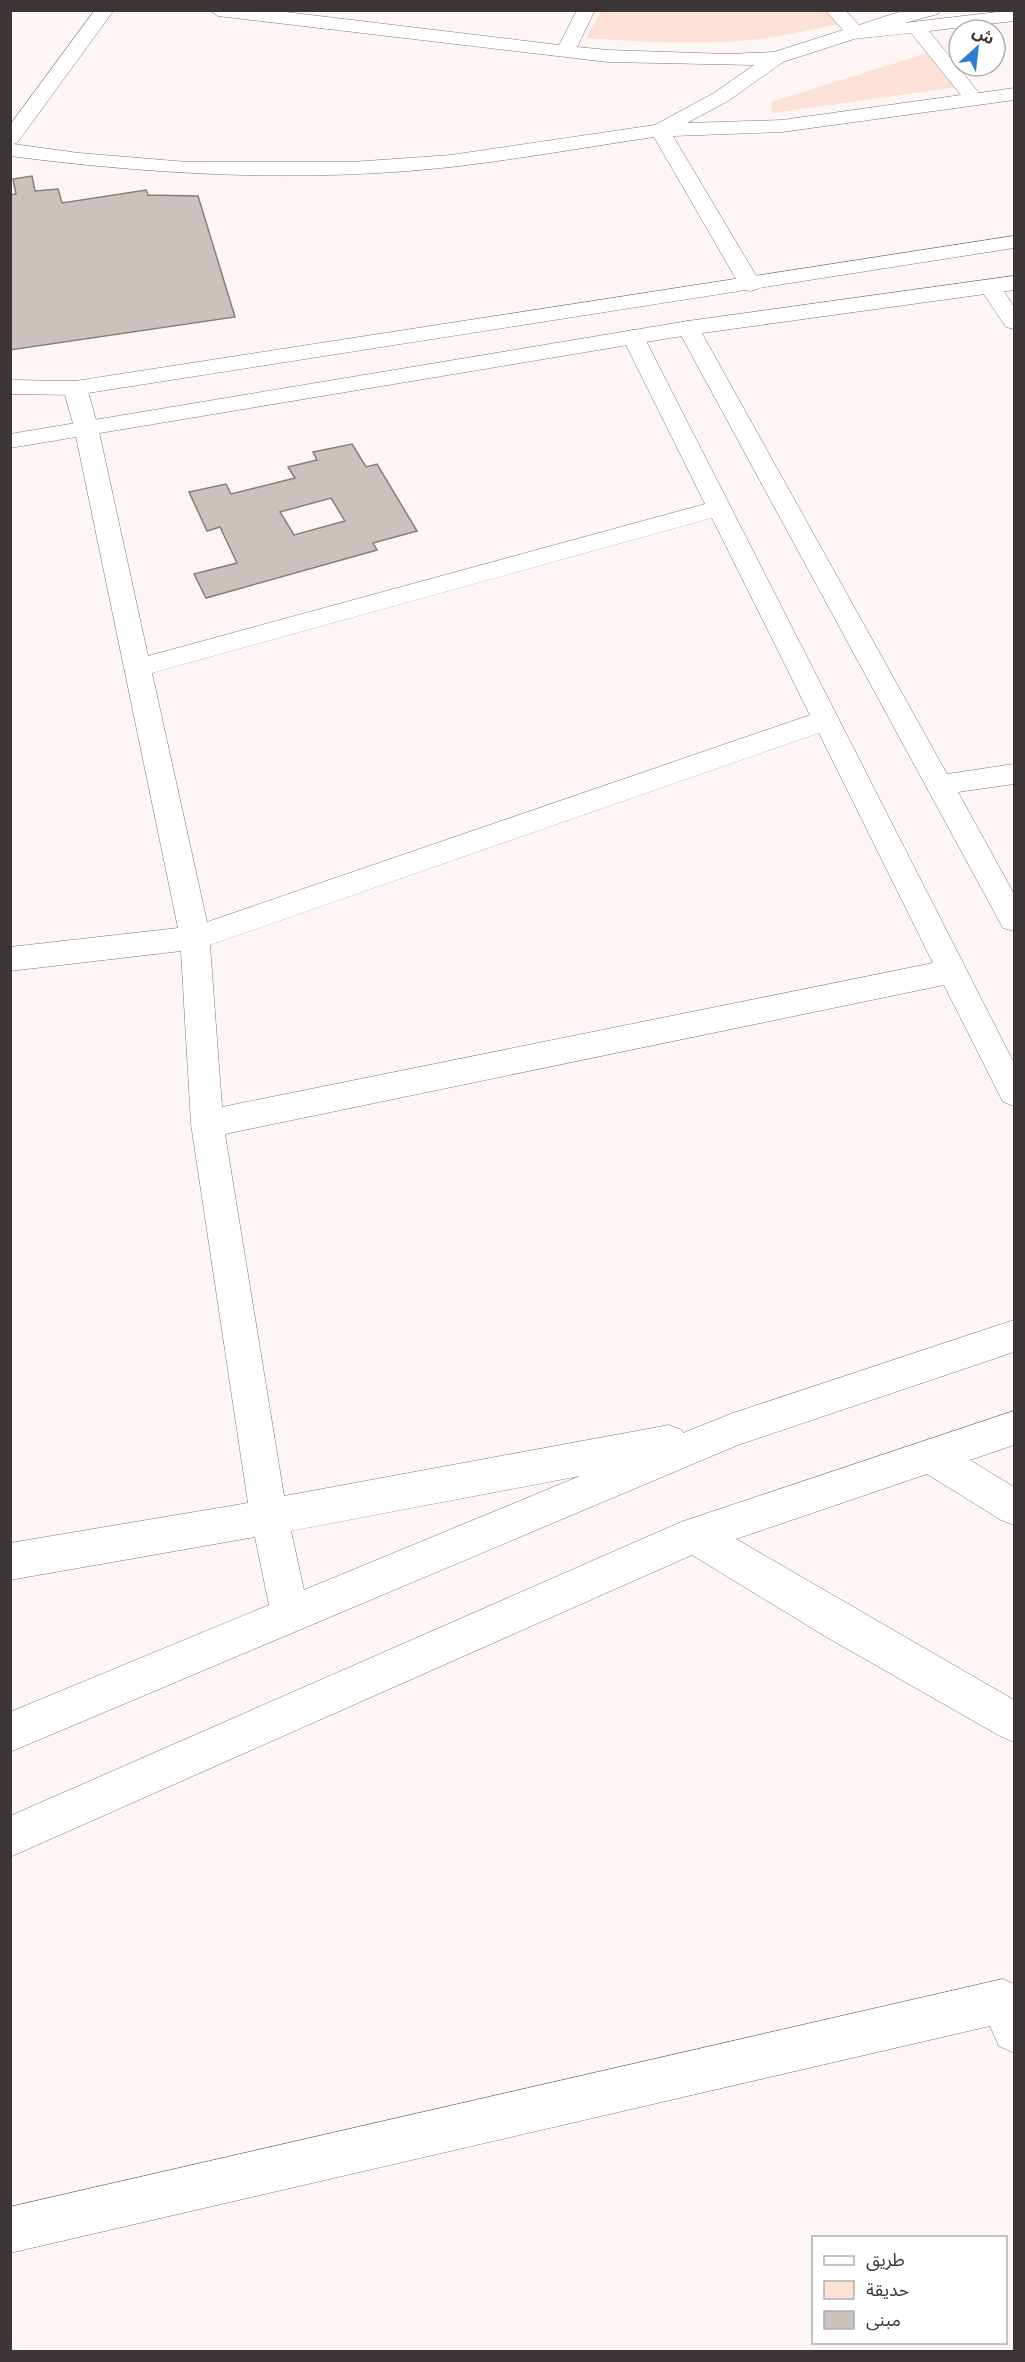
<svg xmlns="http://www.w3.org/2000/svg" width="1025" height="2362" font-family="'Roboto Condensed','Noto Sans Arabic',sans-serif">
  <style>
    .green { fill: #fce1d7 }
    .building { fill: #ccc1bd; stroke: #877d79; stroke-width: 1.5; fill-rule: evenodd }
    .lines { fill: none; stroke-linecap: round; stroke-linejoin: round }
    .street-casing { stroke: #817673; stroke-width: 1 }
    .secondary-casing { stroke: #817673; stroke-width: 1 }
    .street { fill: #fff; fill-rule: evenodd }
    .secondary { fill: #fff; fill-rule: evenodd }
  </style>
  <rect width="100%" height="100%" fill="#fdf6f4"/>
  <g class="green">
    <path d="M836,10l13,12c-28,5 -55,12 -82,16 -60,8 -120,4 -181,0l15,-27z"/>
    <polygon points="934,51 965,86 772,113 771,102"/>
  </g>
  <g class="building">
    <polygon points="32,176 35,191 58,189 62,203 146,190 148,195 198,196 235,317 10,350 10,195 16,194 13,179"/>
    <path d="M352,444l14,23 11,-3 40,67 -44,12 4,7 -171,48 -12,-24 43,-11 -17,-36 -13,4 -18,-39 37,-8 5,10 64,-16 -7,-11 29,-7 -4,-8zM331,498l14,23 -51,14 -14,-23z"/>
  </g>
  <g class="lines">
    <defs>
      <g id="street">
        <path d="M95,10h19l-97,133 -4,1 66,9 108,9h165l99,-7 204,-30 59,-32 40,-28 -146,-3 -390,-46 -9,-6h60l290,35 18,-35h18l-18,37 31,3 120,4 46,-2 69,-22 -18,-20h20l14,15 46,-15h36l-3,4 -34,9 110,-13v11l-85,10 50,62 35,-5v12l-232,32 -109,4 88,148 -3,5 -8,2 -8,-2 -3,-5 -85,-147c-67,10 -135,22 -203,30 -146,16 -295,8 -441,-11v-31zM911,33l50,62 -179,25 -95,3 41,-22 55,-39 71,-23z"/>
        <polygon points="990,280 998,282 1014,307 1014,329 1006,327 979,287 982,282"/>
        <polygon points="688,321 696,323 699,328 947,774 1014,764 1014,784 958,792 1014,894 1014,931 1003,928 677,328 680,323"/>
        <path d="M633,330l8,2 3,5 370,726v43l-11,-4 -59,-117 -719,149 59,362 385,-71 13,5 1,3 50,-20 281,-93v32l-276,93 -728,307v-40l259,-107 -14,-68 -245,43v-37l238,-40 -57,-379 -10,-173 -171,20v-24l168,-19 -104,-501 -11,-39 4,-5 8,-2 8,2 4,5 11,39 50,229 557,-152 -83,-167 3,-5zM712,518l98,197 -603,207 -55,-249zM819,733l114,230 -711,144 -12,-162zM580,1476l-276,114 -13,-59z"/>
        <polygon points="1014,1411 1014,1445 970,1460 1014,1487 1014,1525 1001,1520 927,1474 736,1539 1014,1700 1014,1742 1000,1736 828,1638 692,1555 10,1857 10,1816 681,1522"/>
        <polygon points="1003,1979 1014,1984 1014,2053 999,2046 990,2026 10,2253 10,2207"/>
      </g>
      <g id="secondary">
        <polygon points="1014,236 1014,248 75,395 10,394 10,380 75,381"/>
        <polygon points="1014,276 1014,290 688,335 10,448 10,434 688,321"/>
      </g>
    </defs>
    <use href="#street" class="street-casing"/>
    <use href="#secondary" class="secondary-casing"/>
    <use href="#street" class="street"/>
    <use href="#secondary" class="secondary"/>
  </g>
  <rect width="1025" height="2362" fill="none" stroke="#3b3635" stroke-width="24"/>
  <rect x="812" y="2236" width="195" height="108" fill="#ffffff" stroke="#b1afae" stroke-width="1.5"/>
  <rect x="824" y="2256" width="30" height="9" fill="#ffffff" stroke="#b1afae" stroke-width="1.5"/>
  <text x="866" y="2266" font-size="18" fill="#3b3635">طريق</text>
  <rect x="824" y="2281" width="30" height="18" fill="#fce1d7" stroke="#b1afae" stroke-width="1.5"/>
  <text x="866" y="2296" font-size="18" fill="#3b3635">حديقة</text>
  <rect x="824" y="2311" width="30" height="18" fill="#ccc1bd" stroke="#b1afae" stroke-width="1.5"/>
  <text x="866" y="2326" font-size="18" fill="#3b3635">مبنى</text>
  <g transform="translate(977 48) rotate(27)"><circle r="28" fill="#ffffff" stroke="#b1afae" stroke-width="1.5"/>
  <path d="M0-4.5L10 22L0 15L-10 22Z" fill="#2b7fce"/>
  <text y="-9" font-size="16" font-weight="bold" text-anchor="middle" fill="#3b3635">ش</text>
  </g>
</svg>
